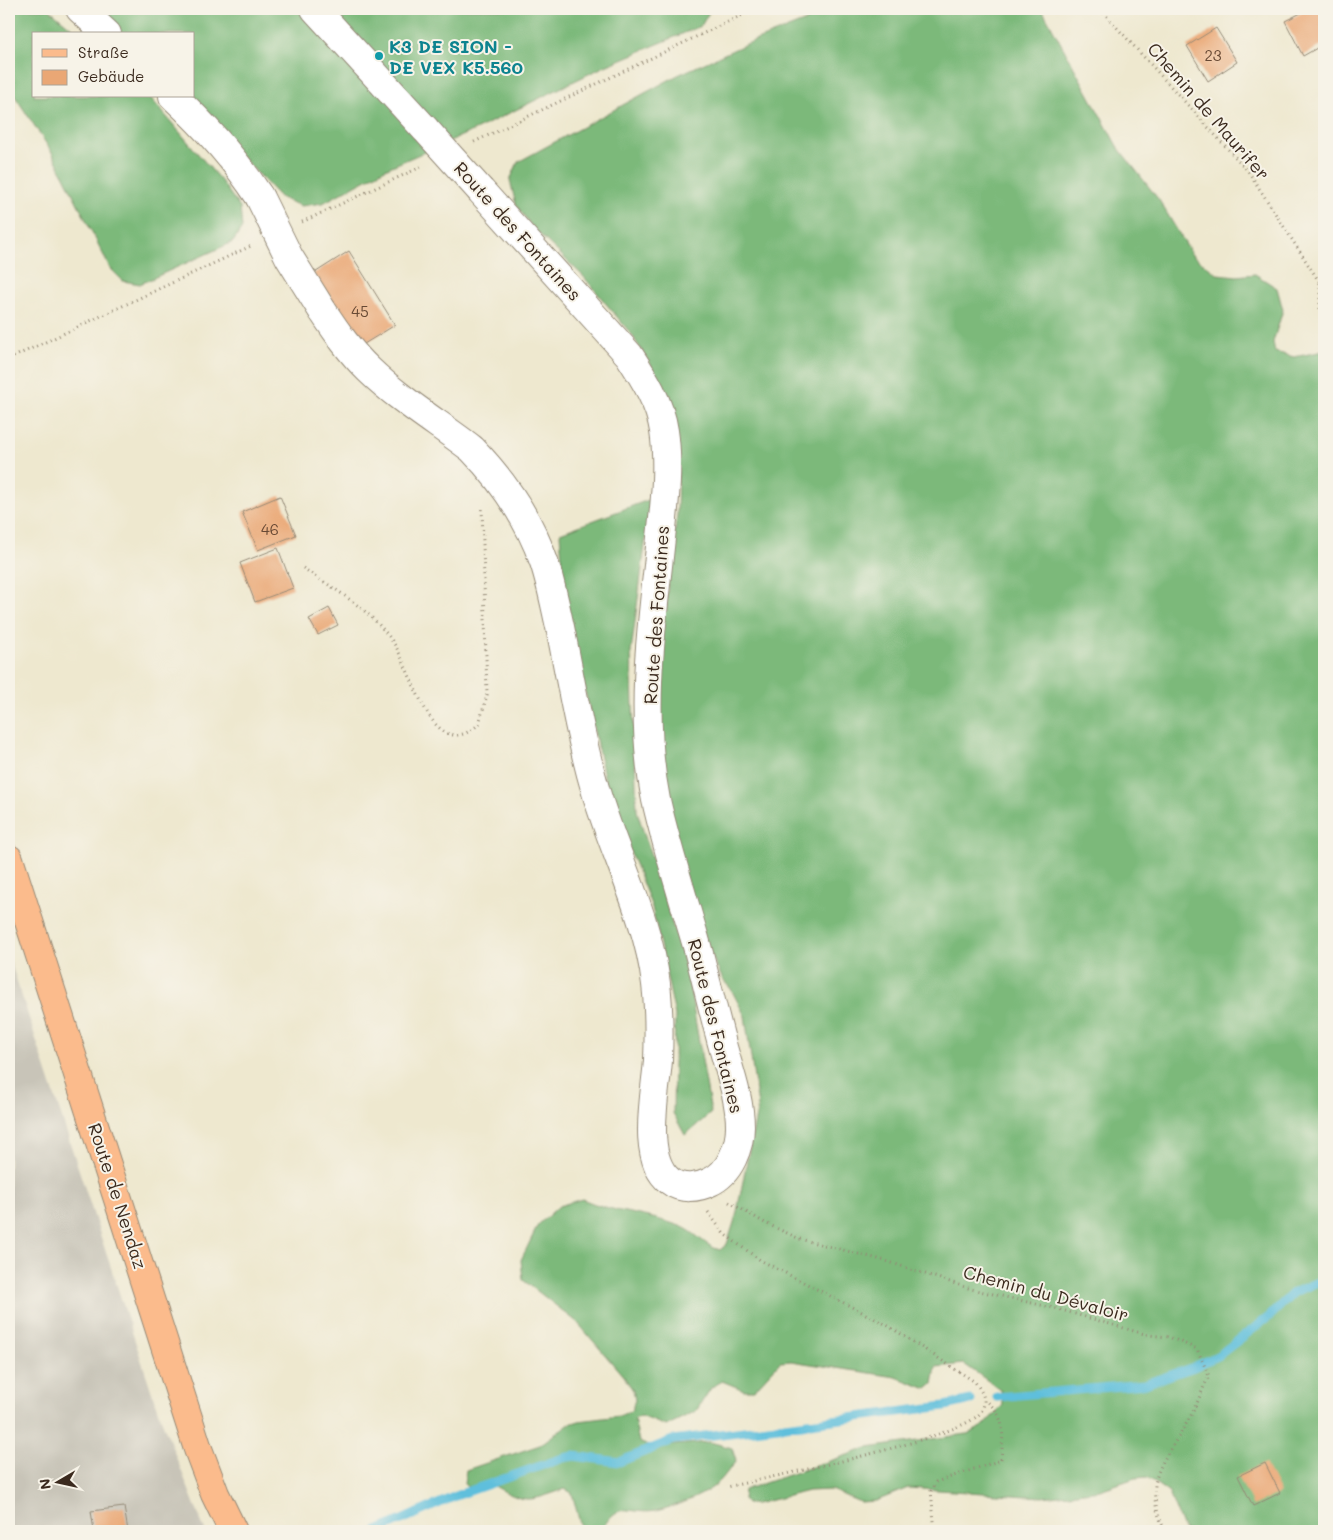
<svg xmlns="http://www.w3.org/2000/svg" width="1333" height="1540" font-family="Mali,sans-serif">
  <style>
    .industrial { fill: #c8c4b8 }
    .forest { fill: #7cb97a; stroke: #5c724c }
    .lines { fill: none; stroke-linecap: round; stroke-linejoin: round }
    .stream { stroke: #5ebfdc; stroke-width: 9 }
    .building { fill: #eaa775 }
    .minor-casing { stroke: #948976; stroke-width: 30 }
    .major-casing { stroke: #948976; stroke-width: 30 }
    .path { stroke: #948976; stroke-width: 3; stroke-dasharray: 1 4; stroke-linecap: butt }
    .minor { stroke: #fff; stroke-width: 28 }
    .major { stroke: #fbbb8c; stroke-width: 28 }
    .minor-bridge-casing { stroke: #948976; stroke-width: 30; stroke-linecap: butt }
    .minor-bridge { stroke: #fff; stroke-width: 28 }
    .culture-dot { fill: #0f9aa8; stroke: #f7f3e8; stroke-width: 2 }
    .labels { text-anchor: middle; dominant-baseline: central; stroke-width: 4; stroke-linejoin: round; paint-order: stroke }
    .number-label { font-size: 15px; fill: #674934 }
    .culture-label { font-size: 18px; font-weight: bold; fill: #0d838f; stroke: #f7f3e8; text-anchor: start }
    .street-label { font-size: 18px; fill: #3b2a1e; stroke: #f7f3e8 }
  </style>
  <rect width="100%" height="100%" fill="#f7f3e8"/>
  <filter id="ink" filterUnits="userSpaceOnUse"><feTurbulence type="fractalNoise" baseFrequency=".02" numOctaves="2"/><feDisplacementMap in="SourceGraphic" scale="10" xChannelSelector="R" yChannelSelector="G"/><feConvolveMatrix kernelMatrix="1 2 1 2 8 2 1 2 1" color-interpolation-filters="sRGB"/></filter>
  <filter id="wash" filterUnits="userSpaceOnUse"><feTurbulence type="fractalNoise" baseFrequency=".0096" numOctaves="4" result="noise"/><feDisplacementMap in="SourceGraphic" scale="20" xChannelSelector="R" yChannelSelector="G"/><feGaussianBlur stdDeviation="1.12" result="paint"/><feColorMatrix in="noise" values="0 0 0 0 0 0 0 0 0 0 0 0 0 0 0 0 0 1.4 0 .05"/><feComposite in="paint" operator="in"/></filter>
  <g filter="url(#wash)">
    <rect width="100%" height="100%" fill="#eee8cf"/>
    <polygon class="industrial" points="9,957 158,1411 205,1531 9,1531"/>
    <g class="forest">
      <polygon points="9,9 49,9 79,34 34,34 34,96 149,96 222,182 240,208 242,228 233,242 140,284 123,281 110,268 53,154 9,87"/>
      <polygon points="96,9 711,9 701,26 603,67 475,130 385,169 323,203 301,206 281,198 184,96 194,96 194,34 122,34"/>
      <path d="M837,9h205l75,137 42,54 33,55 25,19 20,2 18,-2 22,14 6,22 -10,32 2,10 19,5 30,-6v1180h-140l-15,-38 -22,-16 -12,1 -35,12 -57,7 -135,-9 -32,13 -16,1 -29,-12 -23,1 -52,13h-9l-4,-5 1,-9 124,-42 99,-14 15,-7 21,-22 -2,-15 -37,-26 -28,3 -3,17 -6,5 -31,-12 -105,-16 -11,1 -26,28h-10l-22,-9 -11,7 -15,23 -30,15 -25,-10 -7,3 5,23 12,5 59,-5 22,6 4,13c-7,8 -14,20 -23,26 -15,11 -35,18 -53,23 -29,8 -39,-15 -59,21h-19l-10,-38 -7,-4c-36,12 -38,16 -72,-4l-22,5 -7,-6 2,-14 74,-25 27,-20 12,-4 40,-5 12,-5 4,-11 -2,-10 -9,-13 -47,-55 -54,-42 -2,-20 17,-35 21,-19 23,-7c32,14 66,15 98,27 15,5 24,20 40,24l7,-6 9,-28 22,-110 -13,-90 -14,-27 -8,-9 -14,-30 -25,-77 -24,-119 -4,-78 21,-161 1,-46 -22,-95 -24,-39 -48,-58 -52,-50 -16,-22 -6,-25 8,-18 160,-87 66,-30z"/>
      <polygon points="651,499 631,652 637,811 687,971 711,1113 685,1135 673,1113 675,1015 652,907 609,798 565,601 560,533"/>
    </g>
    <g class="lines">
      <g class="stream">
        <polyline points="997,1397 1145,1384 1194,1367 1219,1355 1270,1316 1293,1293 1324,1279"/>
        <polyline points="377,1531 458,1495 563,1458 574,1456 619,1462 673,1440 945,1406 971,1400"/>
      </g>
    </g>
    <g id="blocks">
      <g class="building">
        <polygon points="1309,9 1324,9 1324,44 1303,56 1285,21"/>
        <polygon points="1216,28 1237,62 1208,81 1187,46"/>
        <polygon points="349,251 395,325 359,347 313,274"/>
        <polygon points="280,496 296,535 258,550 242,512"/>
        <polygon points="278,548 293,588 255,602 240,563"/>
        <polygon points="329,608 338,625 318,635 309,619"/>
        <polygon points="1265,1463 1280,1493 1253,1506 1238,1476"/>
        <polygon points="124,1507 128,1531 94,1531 91,1511"/>
      </g>
    </g>
  </g>
  <g filter="url(#ink)">
    <use href="#blocks" fill-opacity="0" stroke="#948976" stroke-width="1"/>
    <g class="lines">
      <defs>
        <g id="minor">
          <polyline points="80,9 107,34"/>
          <polyline points="315,9 426,130"/>
          <path d="M173,96c33,31 62,63 86,100"/>
          <path d="M322,310c14,21 28,42 47,60 31,30 69,53 103,79 31,32 57,70 72,113 7,21 11,43 16,65 11,55 20,111 36,165 19,64 52,125 60,192 3,25 3,51 2,76 -2,32 -18,98 12,121 11,9 28,7 40,1 20,-9 30,-35 30,-56 0,-30 -13,-61 -20,-90 -8,-30 -15,-60 -23,-90 -14,-49 -30,-97 -41,-146 -16,-79 -6,-164 3,-243 4,-41 11,-86 5,-126 -4,-28 -20,-53 -35,-76l-148,-164"/>
        </g>
        <polyline id="major" points="9,859 198,1449 215,1494 233,1531"/>
      </defs>
      <use href="#minor" class="minor-casing"/>
      <use href="#major" class="major-casing"/>
      <g class="path">
        <polyline points="1100,9 1248,171 1320,283 1324,281"/>
        <polyline points="474,142 755,9"/>
        <polyline points="302,222 423,166"/>
        <polyline points="1320,283 1320,309 1324,323"/>
        <polyline points="9,359 253,245"/>
        <path d="M303,568c33,22 72,44 93,79 12,21 27,70 46,83 13,10 26,4 37,-6l8,-29 -5,-189"/>
        <path d="M729,1202l36,21 35,16 86,22 85,28 87,20 90,26 21,2 28,12 12,27c-7,14 -12,29 -20,43 -24,43 -49,59 -24,112"/>
        <path d="M708,1212l16,22 36,26 127,65 88,57c7,10 13,18 6,30 -15,26 -216,66 -254,75"/>
        <path d="M935,1531l-4,-40 5,-9 65,-22c2,-24 6,-44 -16,-60"/>
      </g>
      <use href="#minor" class="minor"/>
      <use href="#major" class="major"/>
      <defs>
        <g id="minor-bridge">
          <polyline points="426,130 481,191"/>
          <polyline points="259,196 289,257 322,310"/>
        </g>
      </defs>
      <use href="#minor-bridge" class="minor-bridge-casing"/>
      <use href="#minor-bridge" class="minor-bridge"/>
    </g>
  </g>
  <circle class="culture-dot" cx="379" cy="56" r="5"/>
  <g class="labels">
    <g class="number-label">
      <text x="1213" y="55">23</text>
      <text x="360" y="311">45</text>
      <text x="270" y="529">46</text>
    </g>
    <g class="culture-label">
      <text x="389" y="46">K3 DE SION -<tspan x="389" dy="21">DE VEX K5.560</tspan></text>
    </g>
    <g class="street-label">
      <text transform="translate(1209 111) rotate(49)">Chemin de Maurifer</text>
      <text transform="translate(518 231) rotate(48)">Route des Fontaines</text>
      <text transform="translate(656 615) rotate(-86)">Route des Fontaines</text>
      <text transform="translate(716 1026) rotate(76)">Route des Fontaines</text>
      <text transform="translate(118 1196) rotate(72)">Route de Nendaz</text>
      <text transform="translate(1046 1293) rotate(15)">Chemin du Dévaloir</text>
    </g>
  </g>
  <rect width="1333" height="1540" fill="none" stroke="#f7f3e8" stroke-width="30"/>
  <rect x="32" y="32" width="162" height="65" fill="#f7f3e8" stroke="#aca397"/>
  <rect x="42" y="49" width="25" height="8" fill="#fbbb8c" stroke="#aca397"/>
  <text x="78" y="58" font-size="15" fill="#3b2a1e">Straße</text>
  <rect x="42" y="70" width="25" height="15" fill="#eaa775" stroke="#aca397"/>
  <text x="78" y="82" font-size="15" fill="#3b2a1e">Gebäude</text>
  <g transform="translate(58 1482) rotate(261)" stroke="#f7f3e8" stroke-width="4" paint-order="stroke">
  <path d="M0-4L9 19L0 12L-9 19Z" fill="#3b2a1e"/>
  <text y="-8" font-size="14" font-weight="bold" text-anchor="middle" fill="#3b2a1e">N</text>
  </g>
</svg>
